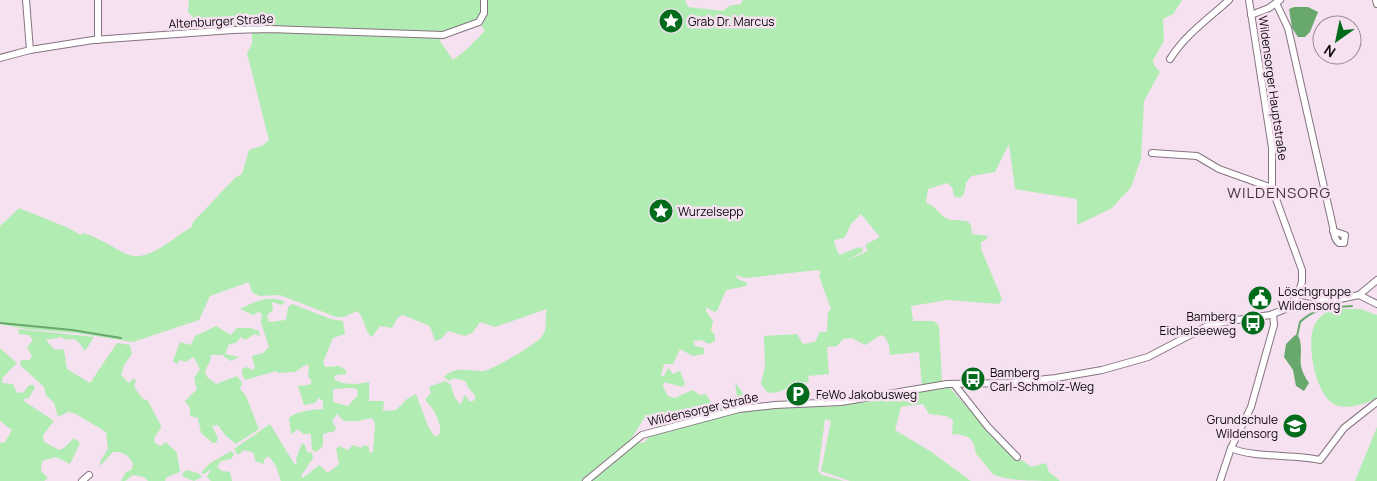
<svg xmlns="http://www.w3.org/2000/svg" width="1377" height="481" font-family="Manrope,sans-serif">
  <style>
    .green { fill: #b1ecb3; fill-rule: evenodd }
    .water { fill: #69a86d }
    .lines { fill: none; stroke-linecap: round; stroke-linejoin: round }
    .stream { stroke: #69a86d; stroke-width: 2 }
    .minor-casing { stroke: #857381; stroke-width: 8 }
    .minor { stroke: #fff; stroke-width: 6 }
    .labels { text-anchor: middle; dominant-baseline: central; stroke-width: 5; stroke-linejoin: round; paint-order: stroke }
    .street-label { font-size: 12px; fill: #0f090e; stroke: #f5e1f0 }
    .poi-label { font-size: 12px; fill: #0f090e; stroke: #f5e1f0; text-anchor: start }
    .quarter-label { font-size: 15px; letter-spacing: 1px; fill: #453541; stroke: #f5e1f0 }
  </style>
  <rect width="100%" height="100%" fill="#f5e1f0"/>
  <g class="green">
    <path d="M189,0h496l3,7 35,4 6,-5 12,-2 2,-4h439l-9,14 -10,5 1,22 -11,19 1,5 6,7 -16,29 -3,58 -10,28 -19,21 -35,17v-26l-62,-10 -6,-45 -14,28 -24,4 -5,7 -2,11 -4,4 -6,-2 -2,-9 -5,-4 -19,6 -2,13c3,3 6,3 9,6 13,15 14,11 32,13l4,4 1,9 16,2 -2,4 -5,2v7l21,50 -3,5 -51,-4 -37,6 2,15h21l5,5 3,57 -20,2 -3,-33 -29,3 -1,-10 -4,-8 -4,-2 -16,10 -13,-7 -9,1 -6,7 -10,1 2,27 -21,2 1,5 -3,2 -32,10 -7,-1 -6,-8 4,-18 -1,-30 33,-2 6,10 12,-2 5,-10h7l1,-20 3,-3 -12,-33 2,-4 -4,-2 -71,8 -11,-3 3,4 9,4v3l-21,4 -9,21 -3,1 -8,-5v4l7,10 -2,9 4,5v6l-6,3 -8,-4 -8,1 2,5 9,2v6l-11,2 -13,-7 -7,15h-9l-3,12h3l4,-8 5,6 7,-3 5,13 -3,3 -18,-5 -1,5 5,9 7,2 17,-8 8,5 6,-1 6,10 11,-1 3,-5 11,-2 -2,-14 16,23 15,-3 63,5 57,-12h19l44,-8 67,74 6,-1 9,7 15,-4 3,9 11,9c-20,0 -50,0 -66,-6 -7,-6 -11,-15 -18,-21 -2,-17 -8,-19 -24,-20l1,-14 -7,-4 -17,-2 -6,-10 -22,3 -6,23 35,21 41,30h-121l-29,-10 10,-50 -6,-2 -7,52 4,4 22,6h-563l-5,-15 -7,-10 -5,4v4l-9,-3 -1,-8 -10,-3 -6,5 -4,-6 36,-25 25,41 2,-1 -1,-5 6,-16 3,2 2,7 5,1 1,5 -12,18 2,2 16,-13 9,8 11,-9 -3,-15 3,-3 9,4 5,-5 8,3 4,-3 4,2v5l4,1 2,-30 -3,-5 -14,3h-14l-7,-7 -5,7 4,7 -1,3 -12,3v12l-7,6 -4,-2 -1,-16h-8l-5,-5 -7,5 -2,-16c10,-8 22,-8 34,-9v-8l-4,-3 -4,5 -11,2 -6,-19 11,-1 3,-3 -4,-6 1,-9 -2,-3 -12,8 -16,1 -3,-2 -31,9 -3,-6v-5l5,-2 5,3 3,-2 -3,-12 11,-3 6,-6 -8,-24 1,-9 -4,-2 -5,3 -13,-6c14,-7 30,-15 45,-7l-3,3 -10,-3 1,8 -6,5 2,7 17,-2 2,-13 4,-3 39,15 12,2 2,13 -12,4 -10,24 2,5 14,-1 7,4v4l-11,1 -1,4c10,7 25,5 35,3v19h15l-1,10 13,-1 11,-11 9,-5 12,32 7,11 5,-3c2,-11 -7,-27 -15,-34l6,-7 -2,-6 16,-6 6,4 3,11 6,9 5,-10 5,7 5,-2v-5l-6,-6 -4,-8 -11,-3 -5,3 -5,-4c12,-12 26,-5 40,-6 10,-2 55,-28 59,-36 5,-8 1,-17 4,-26l-52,18 -15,-5 -7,10 -8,4 -17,-5 -7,8 -6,2 -5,-15 -27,-11 -5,2 -6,11 -12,-2 -8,11c-9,-7 -6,-18 -15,-26l-13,6h-8l-56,-22 -21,1 -7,-4 -3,-10 -39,14 -11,24 -66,22 -57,-9 -50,-4 -26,-5v-98l19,-18 47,19 15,8 3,-2c15,5 28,14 42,21 23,10 48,-18 66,-27l1,-5 43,-45 6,-3 7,-24 13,-4 7,-6 -22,-87 5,-9v-11l-65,-1v-10l8,-3 -7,-7zM481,25l4,6 -19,19 -13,10 -14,-20zM861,214l19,23 -15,8 3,6 -22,10 16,-9 1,-3 -4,-2 -20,8 -5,-13 1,-2 9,-2 7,-14zM352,388l5,1 1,6 -10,11 -15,-4v-13zM646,415l12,14 -15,14 -13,-2z"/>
    <path d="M1330,309h30l17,6v83c-9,5 -27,11 -38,8 -23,-5 -33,-61 -25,-80 3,-7 10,-12 16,-17z"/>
    <polygon points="216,326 231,335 237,328 250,328 259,331 260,336 255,334 245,340 241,337 236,343 229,344 225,354 239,357 231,361 222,355 210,355 211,359 205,371 207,377 216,384 237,376 242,383 240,389 246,396 259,429 236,444 225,435 218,425 212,426 218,438 216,443 213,443 201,433 198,418 190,416 190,408 185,401 197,389 194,378 200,369 194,357 185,362 180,360 177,364 173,361 180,342 191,345 195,336"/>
    <path d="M18,329l76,8 -9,14c-3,-4 -6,-11 -12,-12 -6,0 -6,2 -12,-2l-15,3 8,9 10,1 3,19 23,14 27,-40 13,2 2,9 -8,11 -3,10 8,8 4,-4 3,1 -2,7 8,11 6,3 13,25v2l-7,10 1,5 6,3 5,-4 11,11 3,19 -13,5 -2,4h-17l-4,-4 -11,-2 -8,6h-4l5,-9 5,-2 2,-6c-3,-8 -12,-13 -20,-12l-13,14v-4l8,-13 -2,-17 -32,-19 -6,-1 -10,5 -4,-14 -8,-8 -2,-8 -24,-22 1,-5h8l3,-4 -5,-9 6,-7 -4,-5 -10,-1z"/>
    <polygon points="0,348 17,363 3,377 2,383 13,384 17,393 24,392 29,385 33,385 35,387 29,398 24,399 24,401 54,421 43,435 44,442 59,450 64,448 74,438 80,443 70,464 56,457 42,461 41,471 48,478 44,481 0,481 0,443 5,442 12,430 0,421"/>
    <polygon points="1377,427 1377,481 1355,481"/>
    <polygon points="231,451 234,454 231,459 221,461 217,467 222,471 230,472 232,481 211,481 207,477 211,469 204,474 201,473 209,464"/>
    <polygon points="186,470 198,473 202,477 194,481 184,477 182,474"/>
  </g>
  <g class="water">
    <polygon points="1294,7 1308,7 1318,12 1310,32 1305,37 1298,37 1292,28 1289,9"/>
    <path d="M1295,335l4,2c6,20 -5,24 10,46l-5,8 -8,-5 -3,-16 -9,-13 2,-13z"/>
  </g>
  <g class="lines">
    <g class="stream">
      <polyline points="0,323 72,330 121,338"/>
      <path d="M1297,336l3,-14c16,-15 31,-15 52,-16"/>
    </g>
    <defs>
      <g id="minor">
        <polyline points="26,0 30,50"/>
        <polyline points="98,0 98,40"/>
        <polyline points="1376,0 1377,4"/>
        <path d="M1276,3l12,25 45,199c1,5 1,13 6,16h5l1,-8 -12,-4"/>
        <polyline points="1251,15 1269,8 1280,0"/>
        <polyline points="0,58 30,50 93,40 233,30 269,29 443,35 479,22 484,13 484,0"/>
        <path d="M1170,59c16,-25 37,-39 59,-59"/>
        <polyline points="1152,153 1197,156 1219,169 1272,188"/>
        <polyline points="1298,294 1330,301 1359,295 1377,304"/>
        <polyline points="1359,295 1377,280"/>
        <polyline points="954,384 988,427 1017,457"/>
        <path d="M1231,448c21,10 63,6 89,12l24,-32 33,-26"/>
        <polyline points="82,481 89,475"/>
        <polyline points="586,481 642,435 739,409 775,405 841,402 947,384 1009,383 1056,378 1102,370 1148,357 1211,324 1270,315 1283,310 1291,305 1298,294 1302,282 1302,270 1272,188 1272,148 1249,0"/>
        <polyline points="1220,481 1231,448 1251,407 1274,325 1273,314"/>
      </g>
    </defs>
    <use href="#minor" class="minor-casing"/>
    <use href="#minor" class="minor"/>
  </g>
  <defs>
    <symbol id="sight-disc" viewBox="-11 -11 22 22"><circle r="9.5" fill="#006b1a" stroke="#f5e1f0"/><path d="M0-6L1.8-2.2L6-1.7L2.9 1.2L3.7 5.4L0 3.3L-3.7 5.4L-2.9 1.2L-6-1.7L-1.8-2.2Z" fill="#fff"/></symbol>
    <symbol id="civic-disc" viewBox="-11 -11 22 22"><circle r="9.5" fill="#006b1a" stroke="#f5e1f0"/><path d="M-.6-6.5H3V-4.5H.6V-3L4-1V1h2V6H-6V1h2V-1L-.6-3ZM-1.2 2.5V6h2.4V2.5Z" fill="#fff"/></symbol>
    <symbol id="bus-disc" viewBox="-11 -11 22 22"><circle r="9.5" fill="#006b1a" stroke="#f5e1f0"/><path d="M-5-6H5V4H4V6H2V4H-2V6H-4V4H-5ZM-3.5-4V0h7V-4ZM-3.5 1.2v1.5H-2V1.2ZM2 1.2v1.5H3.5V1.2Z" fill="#fff"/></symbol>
    <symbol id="parking-disc" viewBox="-11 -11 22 22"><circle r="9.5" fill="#006b1a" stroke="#f5e1f0"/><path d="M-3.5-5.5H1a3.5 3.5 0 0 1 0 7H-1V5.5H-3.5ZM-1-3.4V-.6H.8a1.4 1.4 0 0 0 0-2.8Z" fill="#fff"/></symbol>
    <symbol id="school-disc" viewBox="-11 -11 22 22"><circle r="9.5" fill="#006b1a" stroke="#f5e1f0"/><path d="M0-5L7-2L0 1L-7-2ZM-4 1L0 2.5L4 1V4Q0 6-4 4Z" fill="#fff"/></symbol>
  </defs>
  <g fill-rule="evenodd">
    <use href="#sight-disc" x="657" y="7" width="28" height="28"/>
    <use href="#sight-disc" x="647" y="197" width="28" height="28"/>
    <use href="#civic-disc" x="1246" y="284" width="28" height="28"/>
    <use href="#bus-disc" x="1239" y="309" width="28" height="28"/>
    <use href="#bus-disc" x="959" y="365" width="28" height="28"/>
    <use href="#parking-disc" x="784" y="380" width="28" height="28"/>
    <use href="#school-disc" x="1281" y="412" width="28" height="28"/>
  </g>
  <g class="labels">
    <g class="street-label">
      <text transform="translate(221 21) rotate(-3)">Altenburger Straße</text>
      <text transform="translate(1273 88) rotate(82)">Wildensorger Hauptstraße</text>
      <text transform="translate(703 409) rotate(-13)">Wildensorger Straße</text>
    </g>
    <g class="poi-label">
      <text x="688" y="21">Grab Dr. Marcus</text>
      <text x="678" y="211">Wurzelsepp</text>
      <text x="1278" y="291">Löschgruppe<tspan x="1278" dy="14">Wildensorg</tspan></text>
      <text x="1236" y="316" text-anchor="end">Bamberg<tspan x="1236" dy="14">Eichelseeweg</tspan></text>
      <text x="990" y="372">Bamberg<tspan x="990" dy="14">Carl-Schmolz-Weg</tspan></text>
      <text x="816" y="394">FeWo Jakobusweg</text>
      <text x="1278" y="419" text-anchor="end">Grundschule<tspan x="1278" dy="14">Wildensorg</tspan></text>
    </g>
    <g class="quarter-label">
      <text x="1279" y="192">WILDENSORG</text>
    </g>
  </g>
  <g transform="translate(1337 40) rotate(213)"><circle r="24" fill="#f5e1f0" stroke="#998b96"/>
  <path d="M0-4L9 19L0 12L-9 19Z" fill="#006b1a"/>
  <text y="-8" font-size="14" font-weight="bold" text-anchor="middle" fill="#0f090e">N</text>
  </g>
</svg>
